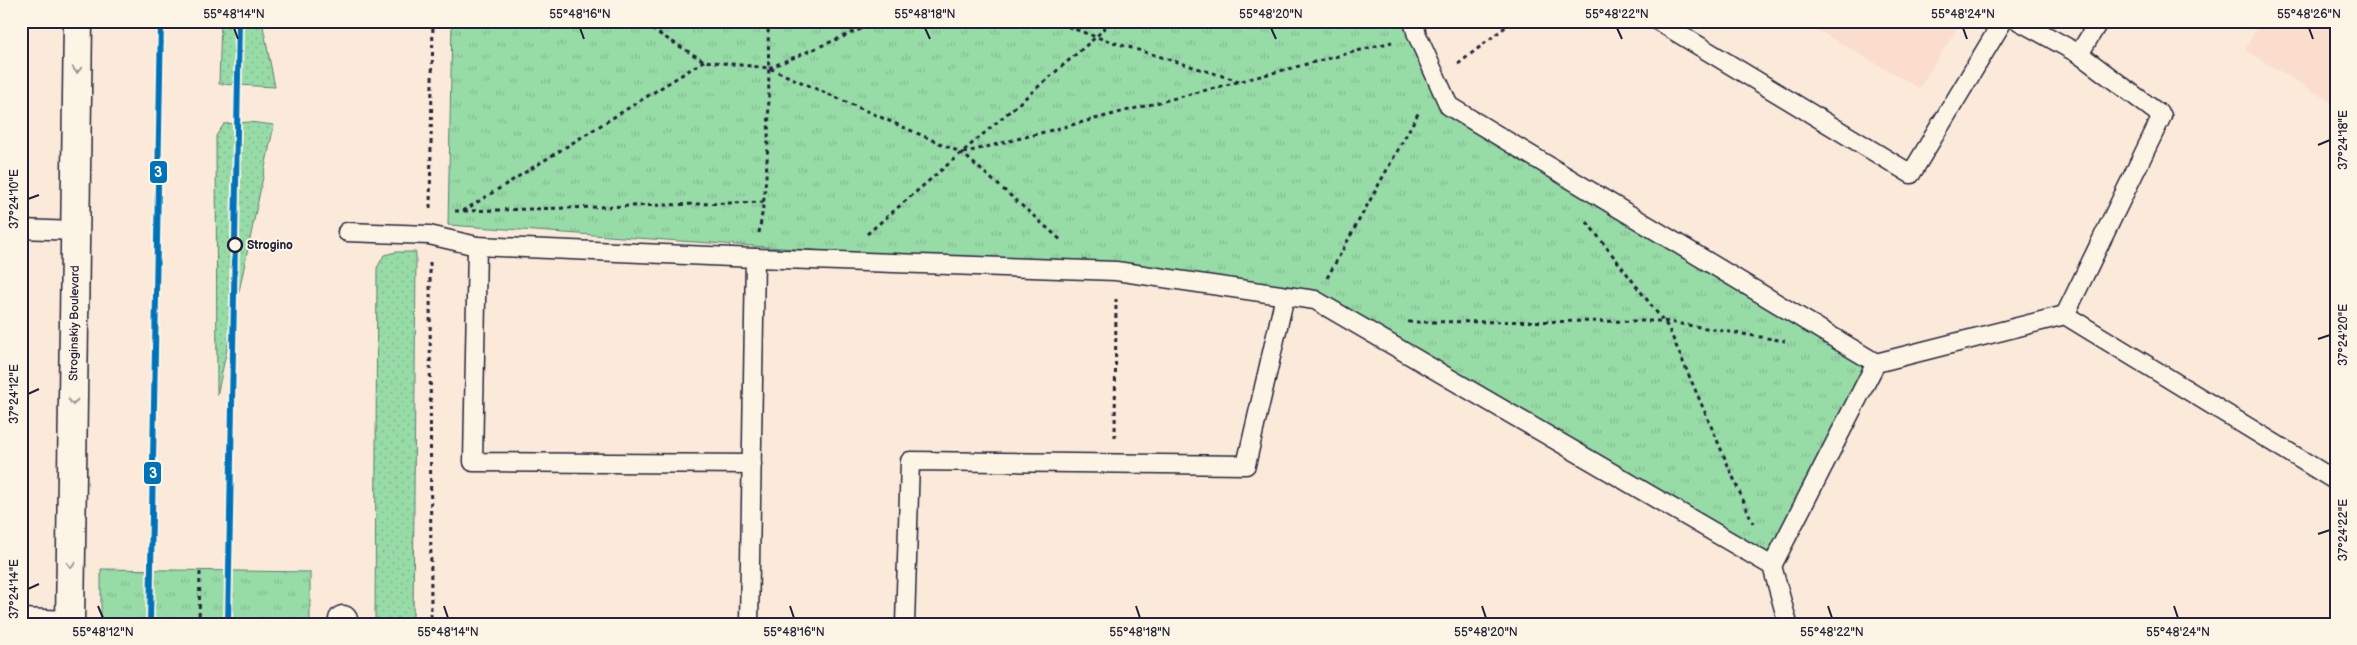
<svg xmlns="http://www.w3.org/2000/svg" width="2357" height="645" font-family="'Balsamiq Sans',sans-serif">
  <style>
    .built { fill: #faddcc }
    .grass { fill: url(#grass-dots); stroke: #5c7e71 }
    .park { fill: url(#park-tufts); stroke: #5c7e71 }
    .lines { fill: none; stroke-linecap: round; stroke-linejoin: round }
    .service-casing { stroke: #22223b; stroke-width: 21 }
    .minor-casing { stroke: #22223b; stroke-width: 31 }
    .tertiary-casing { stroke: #22223b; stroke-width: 31 }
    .path { stroke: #22223b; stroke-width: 3; stroke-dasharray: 4 4; stroke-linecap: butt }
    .service { stroke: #fcf5e5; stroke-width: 18 }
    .minor { stroke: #fcf5e5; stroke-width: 28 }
    .tertiary { stroke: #fcf5e5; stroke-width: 28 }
    .metro-1-casing { stroke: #fcf5e5; stroke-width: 10 }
    .metro-1 { stroke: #0072ba; stroke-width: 6 }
    .oneway { stroke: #9a9698 }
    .ticks { fill: none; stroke: #22223b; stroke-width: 2 }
    .stop-dot { fill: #fcf5e5; stroke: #22223b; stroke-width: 2.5 }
    .labels { text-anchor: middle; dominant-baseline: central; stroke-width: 4; stroke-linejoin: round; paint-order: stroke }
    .stop-label { font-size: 12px; font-weight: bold; fill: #22223b; stroke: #fcf5e5; text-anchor: start }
    .street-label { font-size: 12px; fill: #22223b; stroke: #fcf5e5 }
    .line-badge { stroke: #fcf5e5; stroke-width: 2 }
    .badge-label { font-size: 14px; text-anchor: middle; font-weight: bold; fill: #fff }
    .neatline { fill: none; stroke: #22223b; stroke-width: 2 }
    .ticks-label { font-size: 12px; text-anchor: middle; fill: #22223b }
  </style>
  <defs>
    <pattern id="grass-dots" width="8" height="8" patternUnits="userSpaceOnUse" patternTransform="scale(1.25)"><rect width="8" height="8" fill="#97dba7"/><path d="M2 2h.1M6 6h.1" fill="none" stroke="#82bc91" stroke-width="1.8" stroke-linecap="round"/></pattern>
    <pattern id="park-tufts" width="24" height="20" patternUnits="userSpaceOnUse" patternTransform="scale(1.25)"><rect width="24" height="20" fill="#97dba7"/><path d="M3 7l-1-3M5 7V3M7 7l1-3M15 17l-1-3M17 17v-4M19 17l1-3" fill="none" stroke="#82bc91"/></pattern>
  </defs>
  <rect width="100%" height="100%" fill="#fbeada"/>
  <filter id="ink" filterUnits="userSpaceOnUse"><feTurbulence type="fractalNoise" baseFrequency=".02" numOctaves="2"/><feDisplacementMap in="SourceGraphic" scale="10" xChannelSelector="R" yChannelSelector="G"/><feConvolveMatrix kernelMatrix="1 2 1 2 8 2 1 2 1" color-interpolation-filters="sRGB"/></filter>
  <g filter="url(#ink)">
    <g class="built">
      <polygon points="1802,21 1962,21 1919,88"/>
      <polygon points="2260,21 2336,21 2336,105 2245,50"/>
    </g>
    <g class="grass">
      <polygon points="221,21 262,21 275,87 219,84"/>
      <polygon points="249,122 274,125 217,396 216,136 224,124"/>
      <polygon points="396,252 416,252 413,624 375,624 377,268 384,255"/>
    </g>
    <g class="park">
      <polygon points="452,21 1413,21 1449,106 1876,363 1772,566 1315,300 1116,271 448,225"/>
      <polygon points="101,569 310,572 310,624 101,624"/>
    </g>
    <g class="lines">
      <defs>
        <g id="service">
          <polyline points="1413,21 1417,35 1449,106 1876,363 2065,315 2336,481"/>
          <polyline points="1658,21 1911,174 2003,21"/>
          <polyline points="2019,21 2079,54"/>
          <polyline points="21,229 76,231"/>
          <polyline points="347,232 429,235 477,246 755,258 749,624"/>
          <polyline points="477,246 473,462 752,464"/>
          <polyline points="755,258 1116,271 1315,300 1772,566 1788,624"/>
          <polyline points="2065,315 2162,116 2079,54 2099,21"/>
          <polyline points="1772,566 1876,363"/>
          <polyline points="21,618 70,620"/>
          <polyline points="905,624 910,461 1246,465 1285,296"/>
        </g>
        <polyline id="minor" points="343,624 343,620"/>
        <g id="tertiary">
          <path id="s1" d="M70,624l8,-603"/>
        </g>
      </defs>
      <use href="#service" class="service-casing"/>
      <use href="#minor" class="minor-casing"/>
      <use href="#tertiary" class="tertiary-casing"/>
      <g class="path">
        <polyline points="638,21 704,61 769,68 962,153 1062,241"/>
        <polyline points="1053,21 1096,37 1239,81"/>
        <polyline points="1458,64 1513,21"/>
        <polyline points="769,68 880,21"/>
        <polyline points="963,153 1392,42"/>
        <polyline points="430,208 433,21"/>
        <polyline points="455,211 463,211 704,61"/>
        <polyline points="464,211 765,202"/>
        <polyline points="1587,222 1668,327 1753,523"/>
        <path d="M759,233c12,-67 10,-144 9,-212"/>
        <polyline points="867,234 1096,37 1111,21"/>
        <polyline points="430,262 431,624"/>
        <polyline points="1327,278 1420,110"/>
        <polyline points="1408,322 1663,321 1785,341"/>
        <polyline points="1115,438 1116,299"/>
        <polyline points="199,624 200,571"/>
      </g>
      <use href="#service" class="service"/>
      <use href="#minor" class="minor"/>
      <use href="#tertiary" class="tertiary"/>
      <defs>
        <g id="metro-1">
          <polyline points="150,624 161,21"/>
          <polyline points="228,624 239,21"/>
        </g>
      </defs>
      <use href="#metro-1" class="metro-1-casing"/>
      <use href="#metro-1" class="metro-1"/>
    </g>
    <defs><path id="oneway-chevron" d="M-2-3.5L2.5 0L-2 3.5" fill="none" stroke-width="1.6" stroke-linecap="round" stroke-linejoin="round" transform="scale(1.25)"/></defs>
    <g class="oneway">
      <use href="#oneway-chevron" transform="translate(77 70) rotate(91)"/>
      <use href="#oneway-chevron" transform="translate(73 402) rotate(91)"/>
      <use href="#oneway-chevron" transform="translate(71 565) rotate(91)"/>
    </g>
  </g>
  <path class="ticks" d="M234,28l4,11M580,28l4,11M925,28l5,11M1271,28l5,11M1617,28l5,11M1963,28l4,11M2309,28l4,11M2318,145l12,-5M28,199l11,-4M2318,339l12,-4M28,394l11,-5M2318,534l12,-4M28,589l11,-5M98,606l5,12M444,606l4,12M790,606l4,12M1136,606l4,12M1482,606l4,12M1828,606l4,12M2174,606l4,12"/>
  <circle class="stop-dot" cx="235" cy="245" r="7"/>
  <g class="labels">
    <g class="stop-label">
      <text x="247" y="245">Strogino</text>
    </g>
    <g class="street-label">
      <text stroke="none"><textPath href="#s1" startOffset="301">Stroginskiy Boulevard</textPath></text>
    </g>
  </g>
  <g class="line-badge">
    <rect x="149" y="160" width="19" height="24" rx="5" fill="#0072ba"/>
    <rect x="143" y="461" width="19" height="24" rx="5" fill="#0072ba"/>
  </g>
  <g class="badge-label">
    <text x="158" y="177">3</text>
    <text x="153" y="478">3</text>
  </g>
  <rect width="2357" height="645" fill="none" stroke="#fcf5e5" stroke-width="55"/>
  <rect x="28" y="28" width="2302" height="590" class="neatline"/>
  <g class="ticks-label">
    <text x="234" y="18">55°48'14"N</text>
    <text x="580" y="18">55°48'16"N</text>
    <text x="925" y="18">55°48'18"N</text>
    <text x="1271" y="18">55°48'20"N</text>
    <text x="1617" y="18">55°48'22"N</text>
    <text x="1963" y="18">55°48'24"N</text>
    <text x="2309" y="18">55°48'26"N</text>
    <text transform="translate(2343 140) rotate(-90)" y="4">37°24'18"E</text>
    <text transform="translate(14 199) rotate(-90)" y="4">37°24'10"E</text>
    <text transform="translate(2343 335) rotate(-90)" y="4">37°24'20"E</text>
    <text transform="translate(14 394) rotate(-90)" y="4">37°24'12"E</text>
    <text transform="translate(2343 530) rotate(-90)" y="4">37°24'22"E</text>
    <text transform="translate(14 589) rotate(-90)" y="4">37°24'14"E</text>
    <text x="103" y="636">55°48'12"N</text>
    <text x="448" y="636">55°48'14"N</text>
    <text x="794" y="636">55°48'16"N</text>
    <text x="1140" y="636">55°48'18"N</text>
    <text x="1486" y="636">55°48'20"N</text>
    <text x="1832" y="636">55°48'22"N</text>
    <text x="2178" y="636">55°48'24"N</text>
  </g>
</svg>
